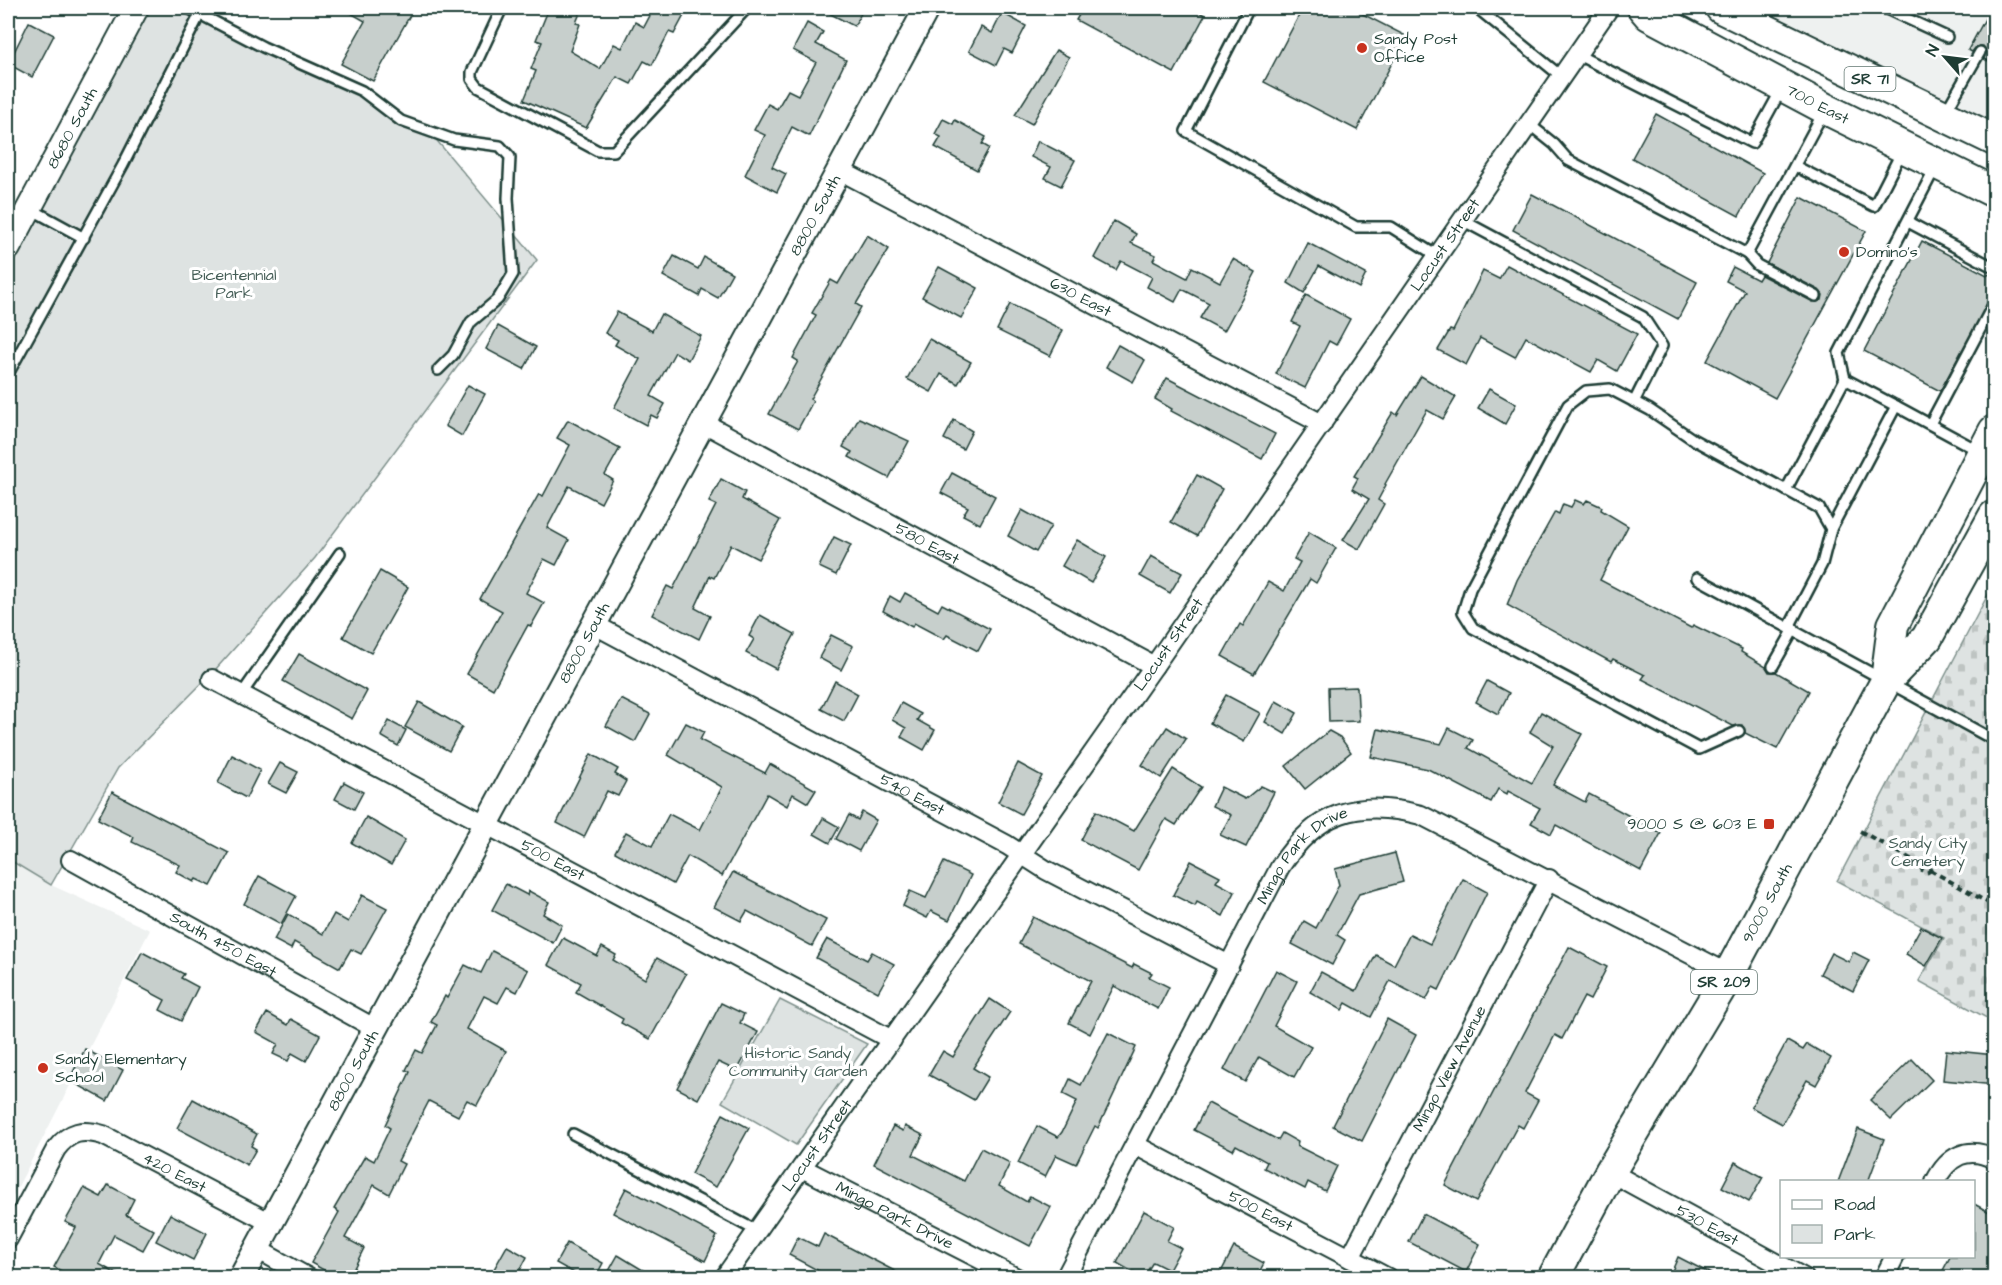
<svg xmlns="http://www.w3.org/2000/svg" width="2002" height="1285" font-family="'Architects Daughter',sans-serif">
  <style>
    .built { fill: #eef1f0 }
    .cemetery { fill: url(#cemetery-stones); stroke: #7e908b; stroke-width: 1.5 }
    .green { fill: #dee3e2; stroke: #7e908b; stroke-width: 1.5 }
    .building { fill: #c7cfcc; stroke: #1f3d34; stroke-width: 1.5 }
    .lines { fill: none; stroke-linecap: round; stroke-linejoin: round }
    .service-casing { stroke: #1f3d34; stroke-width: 14 }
    .minor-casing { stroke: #1f3d34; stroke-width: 22 }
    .tertiary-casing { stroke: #1f3d34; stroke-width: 28 }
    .primary-casing { stroke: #1f3d34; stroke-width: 34 }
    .path { stroke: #1f3d34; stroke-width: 4; stroke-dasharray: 6 4.5; stroke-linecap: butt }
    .service { stroke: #fff; stroke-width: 9 }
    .minor { stroke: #fff; stroke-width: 18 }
    .tertiary { stroke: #fff; stroke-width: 24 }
    .primary { stroke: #fff; stroke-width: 30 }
    .poi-dot { fill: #c8321e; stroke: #fff; stroke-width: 2 }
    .labels { text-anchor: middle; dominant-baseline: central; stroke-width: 6; stroke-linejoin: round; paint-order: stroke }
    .shield { fill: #fff; stroke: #627771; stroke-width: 1.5 }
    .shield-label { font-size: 15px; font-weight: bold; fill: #1f3d34 }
    .poi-label { font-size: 16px; fill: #1f3d34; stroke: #fff; text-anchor: start }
    .street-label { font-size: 16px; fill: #1f3d34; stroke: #fff }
    .park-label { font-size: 16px; fill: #455e57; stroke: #fff }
  </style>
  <defs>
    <pattern id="cemetery-stones" width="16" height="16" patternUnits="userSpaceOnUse" patternTransform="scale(1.5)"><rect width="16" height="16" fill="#dee3e2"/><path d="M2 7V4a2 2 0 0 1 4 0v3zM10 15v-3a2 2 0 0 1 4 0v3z" fill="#bec4c2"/></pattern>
  </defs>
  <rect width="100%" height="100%" fill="#fff"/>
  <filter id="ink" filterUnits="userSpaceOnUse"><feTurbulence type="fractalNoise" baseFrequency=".0167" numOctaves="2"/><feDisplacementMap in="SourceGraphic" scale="12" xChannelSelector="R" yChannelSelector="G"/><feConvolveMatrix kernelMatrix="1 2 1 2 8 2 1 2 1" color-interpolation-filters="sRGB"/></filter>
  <g filter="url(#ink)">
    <g class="built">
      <polygon points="1761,8 1994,8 1994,121"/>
      <polygon points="8,859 51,885 150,930 8,1206"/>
    </g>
    <polygon class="cemetery" points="1994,583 1994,1022 1919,981 1944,938 1837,881"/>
    <g class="green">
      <polygon points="126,8 201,8 433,136 537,260 315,558 215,670 118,768 51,885 8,859 8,227"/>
      <polygon points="780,1000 867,1044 796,1145 722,1102"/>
    </g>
    <g class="building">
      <polygon points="342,8 414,8 373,81 341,64 365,21"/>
      <polygon points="549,8 582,8 576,23 580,24 570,51 600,69 614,44 622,48 635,22 644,27 654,8 688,8 674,34 669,32 652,65 644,61 631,84 617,77 586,128 524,100 536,71 531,69 542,42 536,40"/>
      <polygon points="819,8 864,8 854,26"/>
      <polygon points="1083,8 1191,8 1205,15 1174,73 1076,20"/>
      <polygon points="1303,8 1351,8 1406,36 1357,130 1264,82"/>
      <polygon points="1991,8 1995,8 1995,64 1984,59 1987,51 1983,46 1976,47 1972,52 1968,50"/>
      <polygon points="1002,13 1026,26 1012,53 1004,49 996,65 969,51 981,27 992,33"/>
      <polygon points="29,22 54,35 32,77 8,64"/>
      <polygon points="807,23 823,32 816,44 846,60 809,136 792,127 772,167 786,174 777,192 745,175 765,135 754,130 768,104 777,109 788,90 798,95 816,62 793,50"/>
      <polygon points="1056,50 1069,57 1032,124 1015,115"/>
      <polygon points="1656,114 1763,173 1739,216 1632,158"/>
      <polygon points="943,119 953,124 955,120 986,137 982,144 989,148 977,170 935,147 941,137 935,134"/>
      <polygon points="1038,141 1075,160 1061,186 1045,178 1051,167 1031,157"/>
      <polygon points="1532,194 1697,282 1678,319 1513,230"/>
      <polygon points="1801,197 1866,231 1775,398 1707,361 1745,291 1726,281 1733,267 1758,280 1761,275 1813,302 1822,300 1823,295 1819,290 1767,263"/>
      <polygon points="1114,221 1136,234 1131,243 1156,255 1153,260 1187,278 1192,267 1220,282 1233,259 1256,272 1224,331 1200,318 1209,303 1182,289 1175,302 1147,287 1152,277 1121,261 1116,270 1094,258"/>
      <polygon points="867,235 889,249 856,304 861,307 810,399 813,401 798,429 769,414 798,361 793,358 816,315 812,313 831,280 838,284"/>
      <polygon points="1922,241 1987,275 1995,273 1995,291 1940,391 1864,351"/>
      <polygon points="1308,243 1366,274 1359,288 1319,266 1304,293 1288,283"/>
      <polygon points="674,256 698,269 704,257 732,273 718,298 702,289 699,296 663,276"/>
      <polygon points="1507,265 1637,334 1617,371 1598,360 1591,372 1526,337 1515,357 1480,338 1466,365 1438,350 1450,330 1453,331 1483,271 1499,279"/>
      <polygon points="939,267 978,288 961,318 922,297"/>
      <polygon points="1306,295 1350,319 1336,345 1329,341 1305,388 1276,374 1300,326 1292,322"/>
      <polygon points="1010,304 1063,330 1050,356 997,330"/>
      <polygon points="617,312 652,331 661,314 701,336 688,360 675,352 651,396 665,404 657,418 651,415 646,425 614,408 640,359 615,345 618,340 605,333"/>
      <polygon points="498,326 536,347 524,369 486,349"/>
      <polygon points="929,339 971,362 958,384 941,374 931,392 907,379"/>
      <polygon points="1118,345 1145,360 1133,382 1106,367"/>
      <polygon points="1421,376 1456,397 1443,419 1427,410 1385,484 1386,485 1378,500 1384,504 1359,549 1343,540 1369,499 1352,489 1358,478 1354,476 1393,412 1397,415"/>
      <polygon points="1167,378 1275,434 1262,459 1171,411 1172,409 1155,399"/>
      <polygon points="468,385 485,394 462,436 445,426"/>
      <polygon points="1489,389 1516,404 1505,424 1478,408"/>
      <polygon points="859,418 909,441 889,478 849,457 852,452 843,447"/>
      <polygon points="568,420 620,448 605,475 613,480 601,503 569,486 547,528 569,540 556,565 544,559 526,593 544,603 531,626 528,625 493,689 467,674 502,611 480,599 539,494 543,496 570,445 557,438"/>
      <polygon points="954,420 972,431 963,449 944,439"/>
      <polygon points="952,473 995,496 980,524 963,515 968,507 941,493"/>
      <polygon points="1197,475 1222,489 1197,536 1171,522"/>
      <polygon points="721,479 745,492 742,499 780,520 758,559 731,545 714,578 710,576 695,608 710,616 699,639 652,615 667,586 673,589 716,505 709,502"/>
      <polygon points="1575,500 1584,504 1587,500 1602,507 1601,510 1628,526 1600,580 1691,628 1693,625 1742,649 1741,652 1766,667 1769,672 1776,672 1809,691 1777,749 1745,733 1742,725 1733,726 1642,679 1645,675 1613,659 1611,662 1507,605 1517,580 1555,512 1559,514 1563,504 1571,507"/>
      <polygon points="1022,510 1051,526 1036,552 1008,536"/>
      <polygon points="1309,532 1336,548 1316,583 1310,579 1254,674 1222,656 1240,624 1243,626 1268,582 1284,591 1300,562 1294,559"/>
      <polygon points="834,537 851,545 836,575 819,567"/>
      <polygon points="1077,540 1106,557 1091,583 1062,566"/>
      <polygon points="1151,556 1182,573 1170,593 1140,576"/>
      <polygon points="380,571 408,587 371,653 343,637"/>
      <polygon points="905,593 938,611 942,604 990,629 978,651 947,635 944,639 914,623 912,627 883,611 890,596 900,602"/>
      <polygon points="760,615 795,634 776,669 746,653 754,639 749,636"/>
      <polygon points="831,635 853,646 841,670 819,658"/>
      <polygon points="299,654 367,691 352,719 283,681"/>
      <polygon points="835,681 858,694 844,721 821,709"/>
      <polygon points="1487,681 1509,693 1498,714 1476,702"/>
      <polygon points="1357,687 1359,721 1329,722 1328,688"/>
      <polygon points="1226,695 1260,713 1244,742 1210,723"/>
      <polygon points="621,699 650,714 635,742 606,726"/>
      <polygon points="1276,701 1297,713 1285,734 1265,722"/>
      <polygon points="419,702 462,727 449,751 405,727"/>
      <polygon points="901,703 921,714 917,720 935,730 924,750 901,737 906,728 892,720"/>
      <polygon points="1541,712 1582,734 1553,785 1585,802 1589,794 1661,833 1641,871 1556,825 1551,834 1531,823 1540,808 1508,791 1507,794 1498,789 1491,802 1428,769 1371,757 1378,729 1441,744 1449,728 1473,740 1468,748 1532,783 1553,746 1530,732"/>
      <polygon points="389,721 406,730 398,746 381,736"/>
      <polygon points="686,723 704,732 700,740 765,773 770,764 816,790 808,803 793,794 787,806 767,794 722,876 688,856 673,884 615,852 626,832 652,846 669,814 700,830 722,787 668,755"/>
      <polygon points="1167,727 1186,739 1161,778 1142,765"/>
      <polygon points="1329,731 1340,737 1351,752 1305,789 1286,766"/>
      <polygon points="591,754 618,769 615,774 626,781 618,796 607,791 584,837 557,823"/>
      <polygon points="232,755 260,770 246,798 218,783"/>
      <polygon points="280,763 298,772 286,793 268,784"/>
      <polygon points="1018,763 1042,776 1021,814 998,802"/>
      <polygon points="1173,769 1201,787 1176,825 1166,819 1138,870 1081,840 1096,811 1134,831"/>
      <polygon points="344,782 363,792 354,809 335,799"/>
      <polygon points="1261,786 1274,792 1246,847 1220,835 1231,815 1212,806 1221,787 1245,799"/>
      <polygon points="112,792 229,853 211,886 196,879 194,882 176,872 180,865 132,842 134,837 98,819"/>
      <polygon points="862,812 876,820 859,851 836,839 849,815 858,820"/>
      <polygon points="366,817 405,840 391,865 352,843"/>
      <polygon points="823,818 839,827 830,843 814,834"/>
      <polygon points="1395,853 1403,882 1359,894 1337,935 1345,940 1332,965 1292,944 1304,921 1316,928 1339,885 1335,869"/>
      <polygon points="1191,861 1220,876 1216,882 1235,892 1223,916 1197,902 1195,906 1173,895"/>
      <polygon points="944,862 971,875 949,920 931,911 927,918 903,906 910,891 926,898"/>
      <polygon points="733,872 826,920 812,946 747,911 741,921 714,907"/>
      <polygon points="259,876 296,896 281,924 244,904"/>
      <polygon points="1463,879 1487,892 1439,990 1433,987 1426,1000 1390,981 1371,1017 1346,1003 1342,1010 1310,992 1321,972 1356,991 1376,955 1394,965 1410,934 1430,944"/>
      <polygon points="506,884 527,895 529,891 549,902 543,914 562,925 553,943 492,910"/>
      <polygon points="362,895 387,908 361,954 351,949 340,968 294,942 291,949 274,940 288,914 323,934 334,914 348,922"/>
      <polygon points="1033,917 1132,968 1134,964 1152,973 1149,977 1169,987 1158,1009 1114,986 1090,1034 1069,1023 1091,981 1019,944"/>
      <polygon points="1921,927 1942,938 1926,966 1906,954"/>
      <polygon points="563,938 597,956 602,947 616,955 613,960 645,979 657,958 686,974 650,1039 621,1023 623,1019 576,992 581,983 548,965"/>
      <polygon points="827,939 867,960 872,952 894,964 878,992 816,958"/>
      <polygon points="1569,947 1607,967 1590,1000 1584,997 1562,1039 1555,1035 1525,1093 1538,1100 1523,1128 1518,1125 1476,1202 1445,1185"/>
      <polygon points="492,951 528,970 517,992 507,987 498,1003 484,996 467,1029 506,1051 477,1105 467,1100 458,1116 429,1101 398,1161 404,1164 389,1194 374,1185 345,1238 364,1248 349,1278 338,1278 311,1263 339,1212 334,1209 365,1156 374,1161 390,1128 385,1125 410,1072 406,1070 416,1050 422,1053 437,1025 431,1022 445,996 447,998 465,965 481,973"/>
      <polygon points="142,952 184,974 181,978 198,987 181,1021 160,1010 165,1000 127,980"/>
      <polygon points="1853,952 1869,960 1853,991 1820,974 1831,953 1849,962"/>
      <polygon points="1276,970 1297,981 1274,1026 1311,1047 1294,1077 1259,1057 1245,1082 1224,1070"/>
      <polygon points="990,999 1010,1012 973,1068 988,1077 974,1100 929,1075 943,1051 953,1057"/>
      <polygon points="721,1003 744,1014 740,1023 758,1032 737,1071 718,1062 698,1099 677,1088"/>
      <polygon points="267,1013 288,1025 291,1019 320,1035 306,1061 292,1053 288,1061 273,1054 278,1044 256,1032"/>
      <polygon points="1387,1019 1416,1035 1362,1141 1333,1126"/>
      <polygon points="1108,1033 1136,1047 1098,1128 1095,1126 1076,1164 1056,1155 1045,1177 1018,1163 1037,1126 1058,1137 1062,1132 1077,1101 1063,1094 1070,1079 1081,1085"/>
      <polygon points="1787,1041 1803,1050 1807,1044 1831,1058 1816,1085 1807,1080 1782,1124 1751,1107"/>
      <polygon points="85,1049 123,1070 107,1101 69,1080"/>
      <polygon points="1946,1050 1995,1055 1995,1085 1943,1080"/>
      <polygon points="1912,1059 1932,1080 1891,1120 1870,1100"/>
      <polygon points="193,1099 257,1134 251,1146 256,1149 247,1165 177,1128"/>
      <polygon points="1208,1103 1278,1140 1282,1133 1298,1142 1297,1146 1337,1166 1325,1191 1308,1182 1305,1189 1264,1168 1267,1162 1236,1145 1233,1150 1194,1130"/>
      <polygon points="723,1114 749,1128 716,1187 691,1174"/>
      <polygon points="893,1126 903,1131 905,1126 923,1135 913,1155 964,1181 981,1148 1010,1163 999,1186 1027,1202 1030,1196 1051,1207 1030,1246 874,1164"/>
      <polygon points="1858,1129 1884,1139 1868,1182 1838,1182"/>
      <polygon points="1735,1162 1763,1177 1749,1202 1722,1187"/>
      <polygon points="108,1185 134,1199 126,1215 154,1230 143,1250 114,1235 99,1264 124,1278 74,1278 54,1267 76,1227 65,1222 84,1188 101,1197"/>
      <polygon points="626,1188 717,1236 705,1261 613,1213"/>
      <polygon points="1974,1204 1995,1215 1995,1259 1985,1278 1939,1278 1950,1257 1974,1257"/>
      <polygon points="1144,1211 1174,1227 1167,1241 1181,1248 1169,1270 1153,1262 1143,1278 1117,1263"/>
      <polygon points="170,1214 207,1233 193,1260 156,1241"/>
      <polygon points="1423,1214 1480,1244 1466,1272 1409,1242"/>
      <polygon points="824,1234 860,1253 908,1278 832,1278 789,1255 798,1237 818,1247"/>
      <polygon points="567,1243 603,1263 595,1278 583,1278 556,1263"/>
      <polygon points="507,1246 527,1257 516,1278 489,1278"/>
      <polygon points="1234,1247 1264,1263 1256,1278 1218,1278"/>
      <polygon points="618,1255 656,1278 605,1278"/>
      <polygon points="1678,1257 1719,1278 1669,1278"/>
    </g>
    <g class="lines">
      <defs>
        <g id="service">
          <polyline points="188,8 263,47 362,91 401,121 454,140 500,146 510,157 508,198 513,274 498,299 471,322 453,355 438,370"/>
          <polyline points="502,8 472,72 472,79 478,87 598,151 614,151 747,8"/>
          <polyline points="1249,8 1186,131 1356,227 1391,227 1437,256"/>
          <polyline points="1477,8 1562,77"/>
          <polyline points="1884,8 1947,37"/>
          <polyline points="1578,55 1752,143 1781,90"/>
          <polyline points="1945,113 1980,52"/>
          <polyline points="1529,124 1554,144 1568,160 1747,254 1824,111"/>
          <polyline points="1795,166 1874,206 1902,151"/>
          <polyline points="31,209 84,238"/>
          <polyline points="1462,220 1643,317 1662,346 1634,402"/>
          <polyline points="1908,222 1993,267"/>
          <polyline points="1747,254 1757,265 1816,296"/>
          <polyline points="8,374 123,165 200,14"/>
          <polyline points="1845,379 1839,353 1936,166"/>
          <polyline points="1896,406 1979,451"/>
          <polyline points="1930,424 1994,303"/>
          <polyline points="1786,490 1845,379 1896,406 1831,529"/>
          <polyline points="1697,578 1994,740"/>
          <polyline points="1773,666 1794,629"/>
          <polyline points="241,695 340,553"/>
          <polyline points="1739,731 1699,749 1473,628 1463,612 1470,589 1568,405 1586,391 1610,389 1650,410 1694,440 1819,508 1831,529 1822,564 1789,627"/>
          <polyline points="573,1134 757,1231"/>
        </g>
        <g id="minor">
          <path id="s1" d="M839,170l483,254"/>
          <path id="s2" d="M702,422l452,244"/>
          <path id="s3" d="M593,624l414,221 39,25 183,95"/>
          <path id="s4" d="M212,679l680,361"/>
          <path id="s5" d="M71,860l305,169"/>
          <path id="s6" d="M1135,1145l253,133"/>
          <path id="s7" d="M802,1168l215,110"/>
          <path id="s8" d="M1610,1172l194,106"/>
          <path d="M1935,1182c13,-26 33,-37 59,-23"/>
          <path id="s9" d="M8,1239l48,-90c14,-18 26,-20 47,-14l168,88"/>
          <polyline points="257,1249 309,1278"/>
          <path id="s10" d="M1350,1258l199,-379"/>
          <path id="s11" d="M724,1278l430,-612 455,-658"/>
          <path id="s12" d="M1065,1278l215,-411c36,-56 78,-68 141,-52l308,159"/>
          <polyline points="1884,1278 1895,1256"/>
        </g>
        <g id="tertiary">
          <path id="s13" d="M8,248l128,-240"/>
          <path id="s14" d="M241,1278l686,-1270"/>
        </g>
        <g id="primary">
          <path id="s15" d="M1643,8l6,7 177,94 168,83"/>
          <polyline points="1721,8 1994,140"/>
          <polyline points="1886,681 1893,625 1994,431"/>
          <path id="s16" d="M1553,1278l57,-106 119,-198 157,-293 41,-43 67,-122"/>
        </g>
      </defs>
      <use href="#service" class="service-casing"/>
      <use href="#minor" class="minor-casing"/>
      <use href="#tertiary" class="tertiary-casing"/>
      <use href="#primary" class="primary-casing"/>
      <g class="path">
        <polyline points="1860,831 1922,865"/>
        <circle cx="1926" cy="868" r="4.5"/>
        <polyline points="1930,870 1994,906"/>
      </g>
      <use href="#service" class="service"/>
      <use href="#minor" class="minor"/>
      <use href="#tertiary" class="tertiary"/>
      <use href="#primary" class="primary"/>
    </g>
  </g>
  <g class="poi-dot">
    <circle cx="1362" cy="48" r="6"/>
    <circle cx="1844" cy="252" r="6"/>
    <rect x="1763" y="818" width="12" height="12" rx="3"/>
    <circle cx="43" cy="1068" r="6"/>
  </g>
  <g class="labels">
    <g class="shield">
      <rect x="1844.5" y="67" width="51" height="24" rx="4.5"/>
      <rect x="1691" y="970" width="66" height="24" rx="4.5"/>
    </g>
    <g class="shield-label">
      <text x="1870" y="79">SR 71</text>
      <text x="1724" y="982">SR 209</text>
    </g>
    <g class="poi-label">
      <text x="1374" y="39">Sandy Post<tspan x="1374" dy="18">Office</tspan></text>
      <text x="1856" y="252">Domino's</text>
      <text x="1757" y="824" text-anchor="end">9000 S @ 603 E</text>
      <text x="55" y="1059">Sandy Elementary<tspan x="55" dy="18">School</tspan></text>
    </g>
    <g class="street-label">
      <text stroke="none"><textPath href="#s15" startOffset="200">700 East</textPath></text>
      <text stroke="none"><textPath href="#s13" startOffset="136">8680 South</textPath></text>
      <text stroke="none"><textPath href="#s14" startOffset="1208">8800 South</textPath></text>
      <text stroke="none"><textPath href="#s11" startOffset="1260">Locust Street</textPath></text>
      <text stroke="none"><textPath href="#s1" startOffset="273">630 East</textPath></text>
      <text stroke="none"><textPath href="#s2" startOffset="256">580 East</textPath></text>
      <text stroke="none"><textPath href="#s14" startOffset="722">8800 South</textPath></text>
      <text stroke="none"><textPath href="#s11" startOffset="774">Locust Street</textPath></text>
      <text stroke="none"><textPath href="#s3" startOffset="362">540 East</textPath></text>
      <text stroke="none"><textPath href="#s4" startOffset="386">500 East</textPath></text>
      <text stroke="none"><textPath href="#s12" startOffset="488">Mingo Park Drive</textPath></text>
      <text stroke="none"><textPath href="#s16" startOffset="432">9000 South</textPath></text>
      <text stroke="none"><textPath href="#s5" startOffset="174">South 450 East</textPath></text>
      <text stroke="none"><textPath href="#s10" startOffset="214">Mingo View Avenue</textPath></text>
      <text stroke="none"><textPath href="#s14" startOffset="236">8800 South</textPath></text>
      <text stroke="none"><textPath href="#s11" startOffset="162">Locust Street</textPath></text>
      <text stroke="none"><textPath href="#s9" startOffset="236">420 East</textPath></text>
      <text stroke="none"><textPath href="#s6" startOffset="142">500 East</textPath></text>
      <text stroke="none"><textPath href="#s7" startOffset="104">Mingo Park Drive</textPath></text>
      <text stroke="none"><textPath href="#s8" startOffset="111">530 East</textPath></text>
    </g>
    <g class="park-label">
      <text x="234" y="275">Bicentennial<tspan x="234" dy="18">Park</tspan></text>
      <text x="1928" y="843">Sandy City<tspan x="1928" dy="18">Cemetery</tspan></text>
      <text x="798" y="1053">Historic Sandy<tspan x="798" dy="18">Community Garden</tspan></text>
    </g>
  </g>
  <rect width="2002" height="1285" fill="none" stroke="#fff" stroke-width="30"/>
  <rect x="15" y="15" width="1972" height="1255" fill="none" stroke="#1f3d34" stroke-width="2" filter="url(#ink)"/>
  <rect x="1780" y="1180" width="195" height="78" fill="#ffffff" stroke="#a5b1ae" stroke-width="1.5"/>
  <rect x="1792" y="1200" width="30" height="9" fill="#ffffff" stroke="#a5b1ae" stroke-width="1.5"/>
  <text x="1834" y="1210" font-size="18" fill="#1f3d34">Road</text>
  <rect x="1792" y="1225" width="30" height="18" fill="#dee3e2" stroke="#a5b1ae" stroke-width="1.5"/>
  <text x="1834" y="1240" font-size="18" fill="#1f3d34">Park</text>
  <g transform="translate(1945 57) rotate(298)" stroke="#ffffff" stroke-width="4.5" paint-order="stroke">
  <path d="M0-4.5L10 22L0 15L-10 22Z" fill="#1f3d34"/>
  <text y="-9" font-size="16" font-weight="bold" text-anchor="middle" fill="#1f3d34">N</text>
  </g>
</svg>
